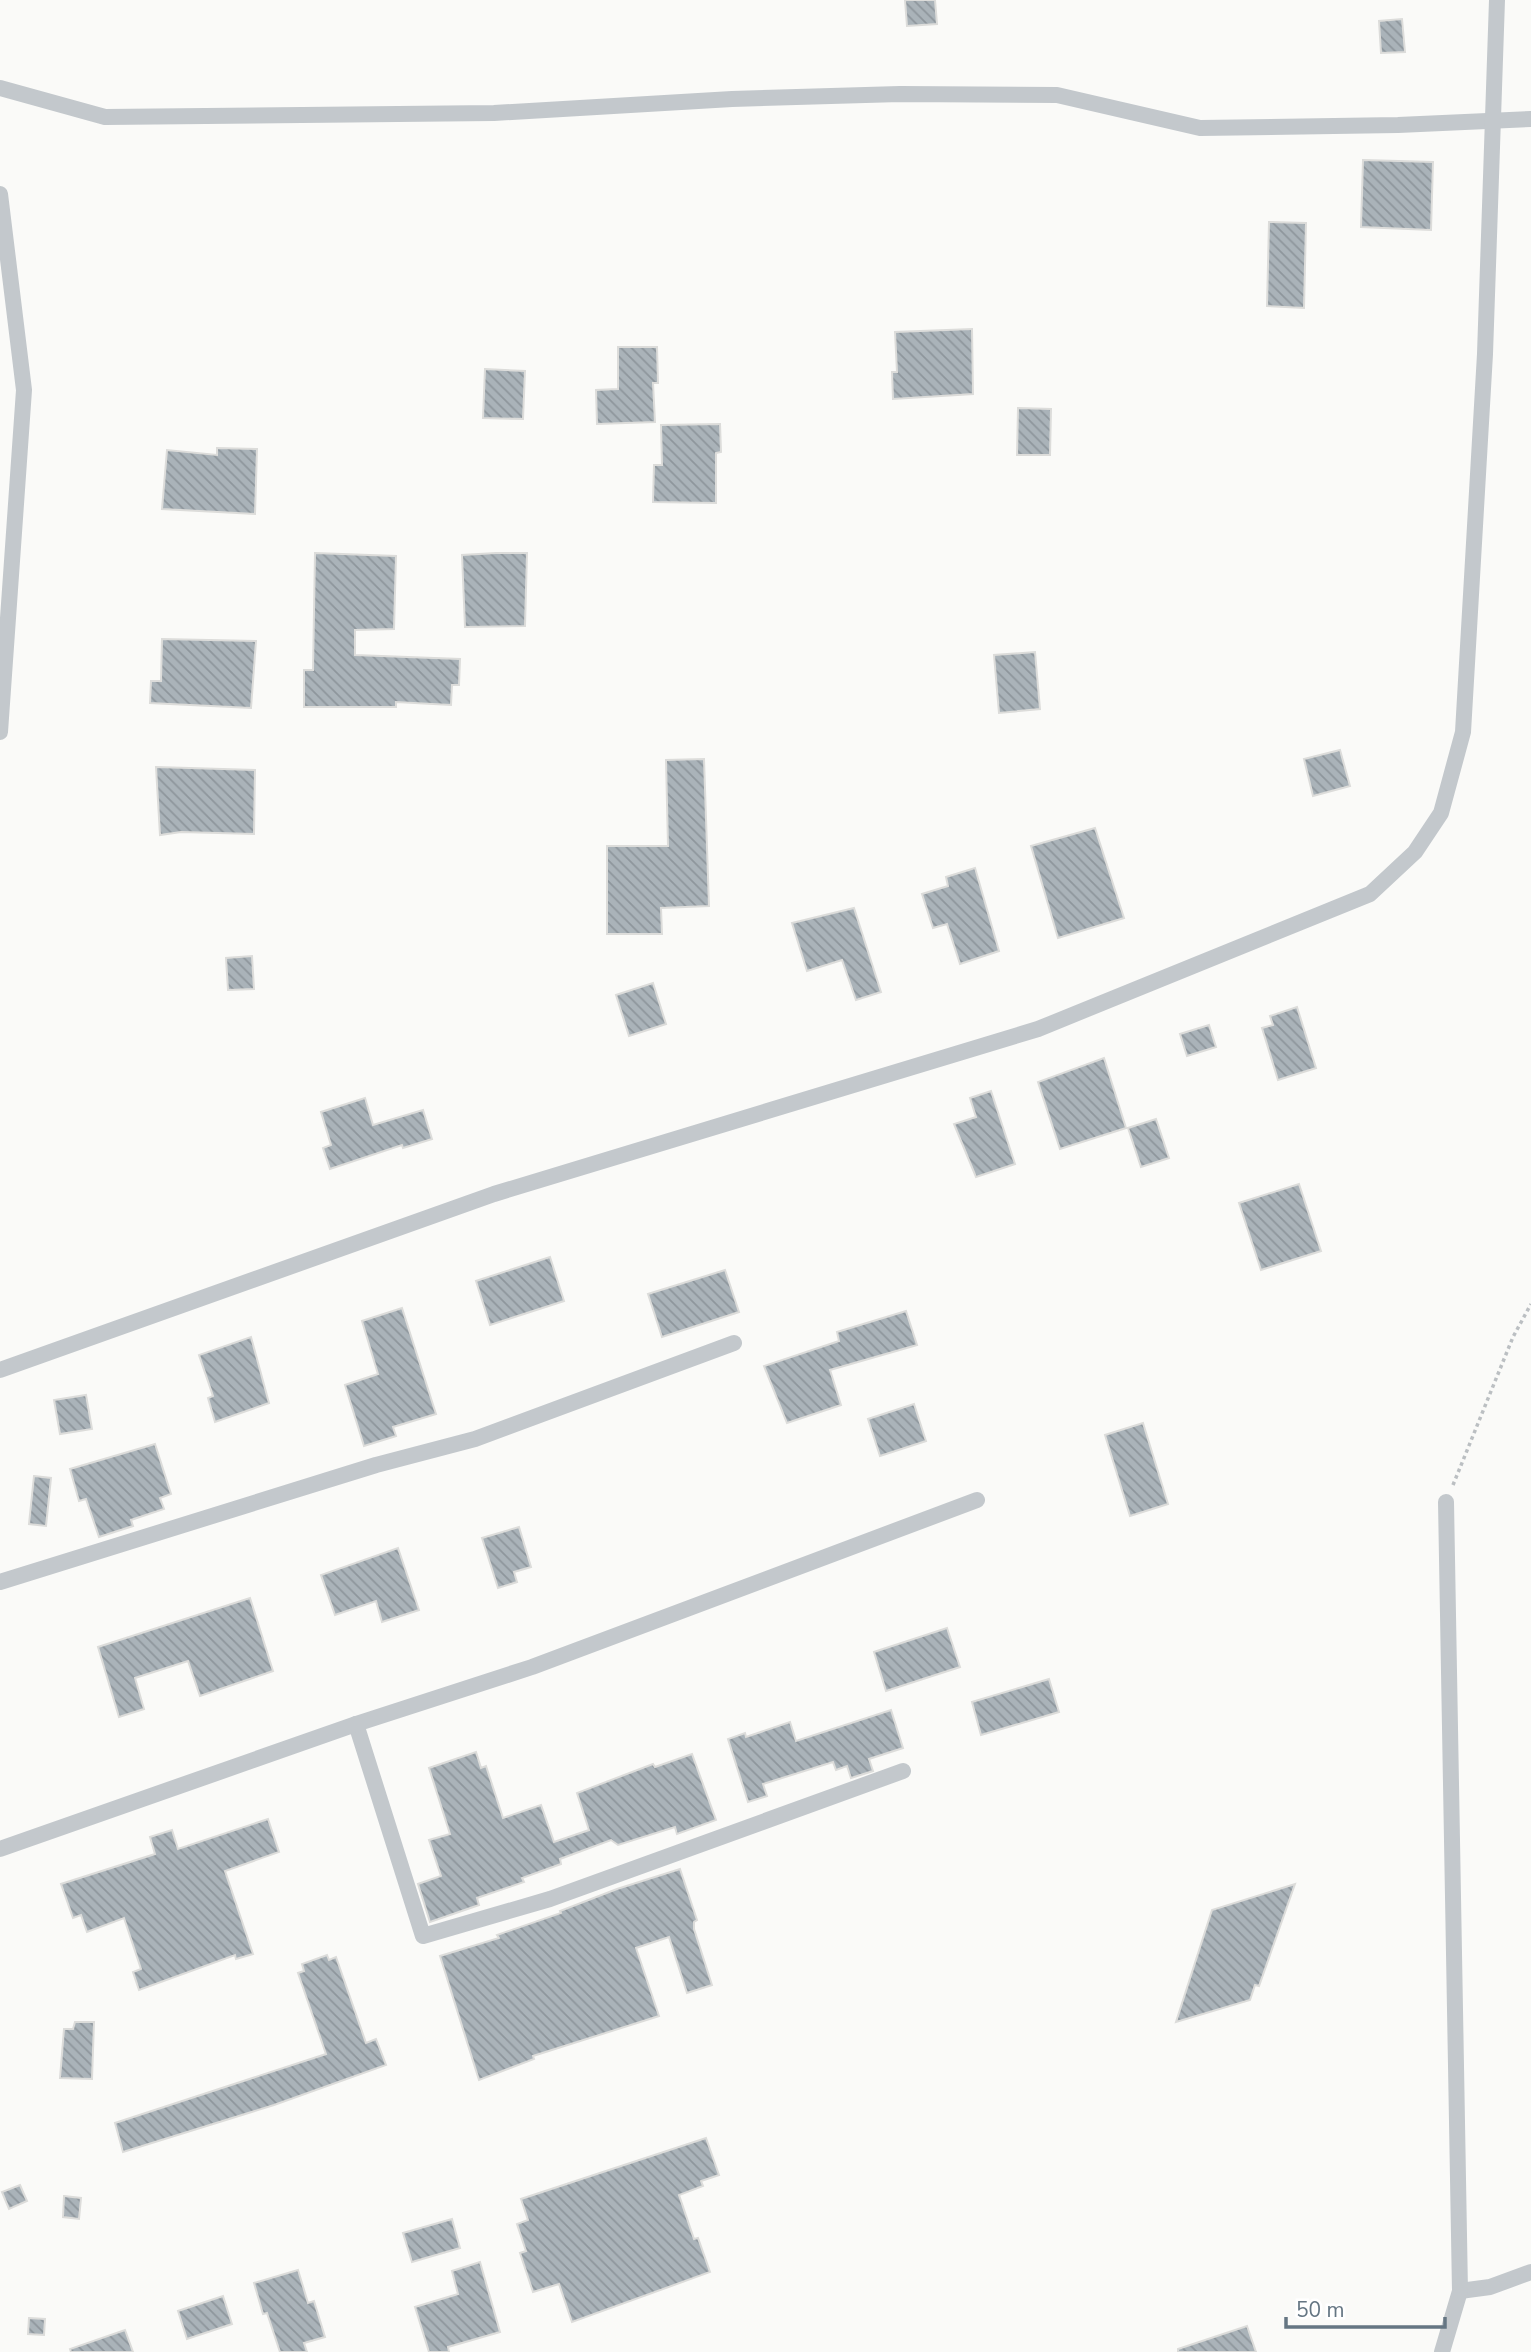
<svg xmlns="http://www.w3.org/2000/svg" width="1531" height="2352" font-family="'Nunito Sans',sans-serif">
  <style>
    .building { fill: url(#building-back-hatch); stroke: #dcdcda; stroke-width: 2 }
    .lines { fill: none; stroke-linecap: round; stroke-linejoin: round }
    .path { stroke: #bbbfc2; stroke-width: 3.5; stroke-dasharray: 3.5 3.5; stroke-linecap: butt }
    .minor { stroke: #c3c8cc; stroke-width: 16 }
  </style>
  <defs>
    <pattern id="building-back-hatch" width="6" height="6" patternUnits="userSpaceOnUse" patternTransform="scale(1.75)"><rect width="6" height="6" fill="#aab3b9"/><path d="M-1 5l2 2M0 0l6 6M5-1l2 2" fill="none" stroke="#8e969c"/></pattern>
  </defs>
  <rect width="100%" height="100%" fill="#fafaf8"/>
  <g class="building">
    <polygon points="905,0 935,0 937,24 907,26"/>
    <polygon points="1402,19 1405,52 1381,53 1379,21"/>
    <polygon points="1363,160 1433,162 1431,230 1361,227"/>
    <polygon points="1269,222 1306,223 1304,308 1267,306"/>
    <polygon points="972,329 973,394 893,399 892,372 897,372 895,332"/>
    <polygon points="618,347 657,347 658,383 653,383 655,422 597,424 596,390 618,389"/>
    <polygon points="485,369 525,371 523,419 483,418"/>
    <polygon points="1018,408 1051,409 1050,455 1017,455"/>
    <polygon points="720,424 721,452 716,453 716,503 653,502 654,465 662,465 661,425"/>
    <polygon points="217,448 257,449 255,514 162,509 167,450 217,455"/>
    <polygon points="315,553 396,556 394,629 355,630 355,655 460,659 459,685 452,685 451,705 396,702 396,707 304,707 304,670 313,670"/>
    <polygon points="496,553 527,553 525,626 465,627 462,555"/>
    <polygon points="162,639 256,641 251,708 150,703 151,681 161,681"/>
    <polygon points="1035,652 1040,709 999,713 994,655"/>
    <polygon points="1340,750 1350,786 1313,796 1304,759"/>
    <polygon points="704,759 709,906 661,908 662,934 607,934 607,846 668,846 666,760"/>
    <polygon points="156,767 255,770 254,834 181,832 160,835"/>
    <polygon points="1095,828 1124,918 1058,938 1031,846"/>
    <polygon points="975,868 999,951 960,964 947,924 933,928 922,894 948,886 946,877"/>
    <polygon points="854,908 881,992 856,1000 842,960 807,971 792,923"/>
    <polygon points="252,956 254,989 228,990 226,958"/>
    <polygon points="653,983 666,1024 629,1036 616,995"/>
    <polygon points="1297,1007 1316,1068 1278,1080 1262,1028 1273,1025 1270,1016"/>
    <polygon points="1209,1025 1216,1047 1187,1056 1180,1034"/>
    <polygon points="1104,1058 1126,1128 1060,1149 1038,1082"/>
    <polygon points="991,1091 1015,1164 976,1177 954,1124 976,1117 970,1098"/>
    <polygon points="365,1098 373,1125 423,1110 432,1139 403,1148 402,1145 330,1169 323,1148 331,1145 321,1112"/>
    <polygon points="1156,1119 1169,1158 1141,1167 1128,1128"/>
    <polygon points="1299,1184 1321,1251 1261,1270 1239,1203"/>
    <polygon points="550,1257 564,1301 490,1325 476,1281"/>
    <polygon points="725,1270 739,1312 662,1337 648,1294"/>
    <polygon points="402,1308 436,1414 393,1427 396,1436 364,1446 345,1385 378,1374 362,1321"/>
    <polygon points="906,1311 917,1345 830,1370 841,1405 787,1423 764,1366 839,1341 837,1332"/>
    <polygon points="251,1337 269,1403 215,1422 208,1398 213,1396 199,1355"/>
    <polygon points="86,1395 92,1429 60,1434 54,1400"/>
    <polygon points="914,1404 926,1441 880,1456 868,1419"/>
    <polygon points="1143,1423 1168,1504 1130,1516 1105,1435"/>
    <polygon points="155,1444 171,1494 160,1498 164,1509 131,1520 133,1526 99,1537 86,1499 79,1501 70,1469"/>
    <polygon points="34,1476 51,1478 46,1526 29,1524"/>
    <polygon points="519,1527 531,1567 514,1572 517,1582 498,1588 482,1538"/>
    <polygon points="398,1548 419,1610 382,1622 376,1601 335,1615 321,1575"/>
    <polygon points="250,1598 273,1671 200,1696 188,1661 135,1678 144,1709 119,1717 98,1647"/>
    <polygon points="947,1628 960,1667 886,1691 874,1652"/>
    <polygon points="1049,1679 1059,1712 981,1735 972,1702"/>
    <polygon points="891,1710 903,1748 869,1759 873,1771 851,1778 847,1766 836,1770 833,1762 763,1784 767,1796 748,1802 728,1739 745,1733 746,1737 790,1722 796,1741"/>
    <polygon points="476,1752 481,1768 486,1766 503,1818 541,1805 554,1842 589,1830 577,1793 653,1764 655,1767 692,1754 716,1820 677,1834 675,1827 618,1845 611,1840 560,1859 561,1864 522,1878 524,1882 477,1898 479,1905 430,1922 418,1884 441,1876 429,1840 450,1834 429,1768"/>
    <polygon points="268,1819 279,1852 225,1871 253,1954 236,1959 235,1955 139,1990 133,1972 141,1969 124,1918 87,1932 81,1915 73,1918 61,1884 155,1854 150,1837 172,1830 178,1849"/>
    <polygon points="680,1869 697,1920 694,1922 694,1929 712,1985 687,1993 669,1937 636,1948 659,2016 533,2056 534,2059 479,2080 440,1956 499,1938 497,1935 561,1913 560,1911 617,1889"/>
    <polygon points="1295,1884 1259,1986 1255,1985 1250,2000 1176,2022 1212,1910"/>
    <polygon points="327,1955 329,1960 336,1957 366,2043 376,2039 386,2065 274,2105 123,2152 115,2123 326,2054 298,1973 304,1971 302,1964"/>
    <polygon points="75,2022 94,2022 92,2079 60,2078 64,2029 73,2029"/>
    <polygon points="706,2138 719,2175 701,2181 703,2186 679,2195 694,2239 698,2238 710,2272 572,2322 559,2284 533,2292 520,2253 526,2251 517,2224 528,2220 521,2199"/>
    <polygon points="20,2185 27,2201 9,2209 2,2192"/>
    <polygon points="64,2196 81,2198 79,2219 63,2217"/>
    <polygon points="452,2219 460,2248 412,2262 403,2233"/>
    <polygon points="480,2262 500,2332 448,2347 449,2352 429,2352 415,2307 458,2294 452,2271"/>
    <polygon points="298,2270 308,2303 314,2301 325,2337 304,2343 307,2352 280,2352 267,2313 263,2314 254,2283"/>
    <polygon points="223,2296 232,2324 187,2339 178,2311"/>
    <polygon points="29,2318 45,2319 44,2335 28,2334"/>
    <polygon points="1247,2326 1256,2352 1178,2352 1178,2349"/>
    <polygon points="125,2330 133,2352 71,2352 70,2349"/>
  </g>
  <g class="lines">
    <polyline class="path" points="1453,1485 1513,1337 1531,1304"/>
    <g class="minor">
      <polyline points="0,88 105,117 494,113 732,99 900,94 1057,95 1200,128 1398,125 1531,119"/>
      <polyline points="0,194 24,390 0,732"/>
      <polyline points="0,1370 494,1194 1038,1029 1370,894 1415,852 1441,813 1463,732 1485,354 1497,0"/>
      <polyline points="0,1582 376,1465 475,1439 734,1343"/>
      <polyline points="356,1724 423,1936 550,1899 903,1771"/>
      <polyline points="0,1849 356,1724 532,1667 977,1500"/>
      <polyline points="1460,2291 1490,2287 1531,2272"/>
      <polyline points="1442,2352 1460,2291 1446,1502"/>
    </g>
  </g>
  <path d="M1286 2317v10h159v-10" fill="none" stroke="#657683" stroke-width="3.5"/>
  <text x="1296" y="2317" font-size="21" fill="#657683" stroke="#ffffff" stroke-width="5" paint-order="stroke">50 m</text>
</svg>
